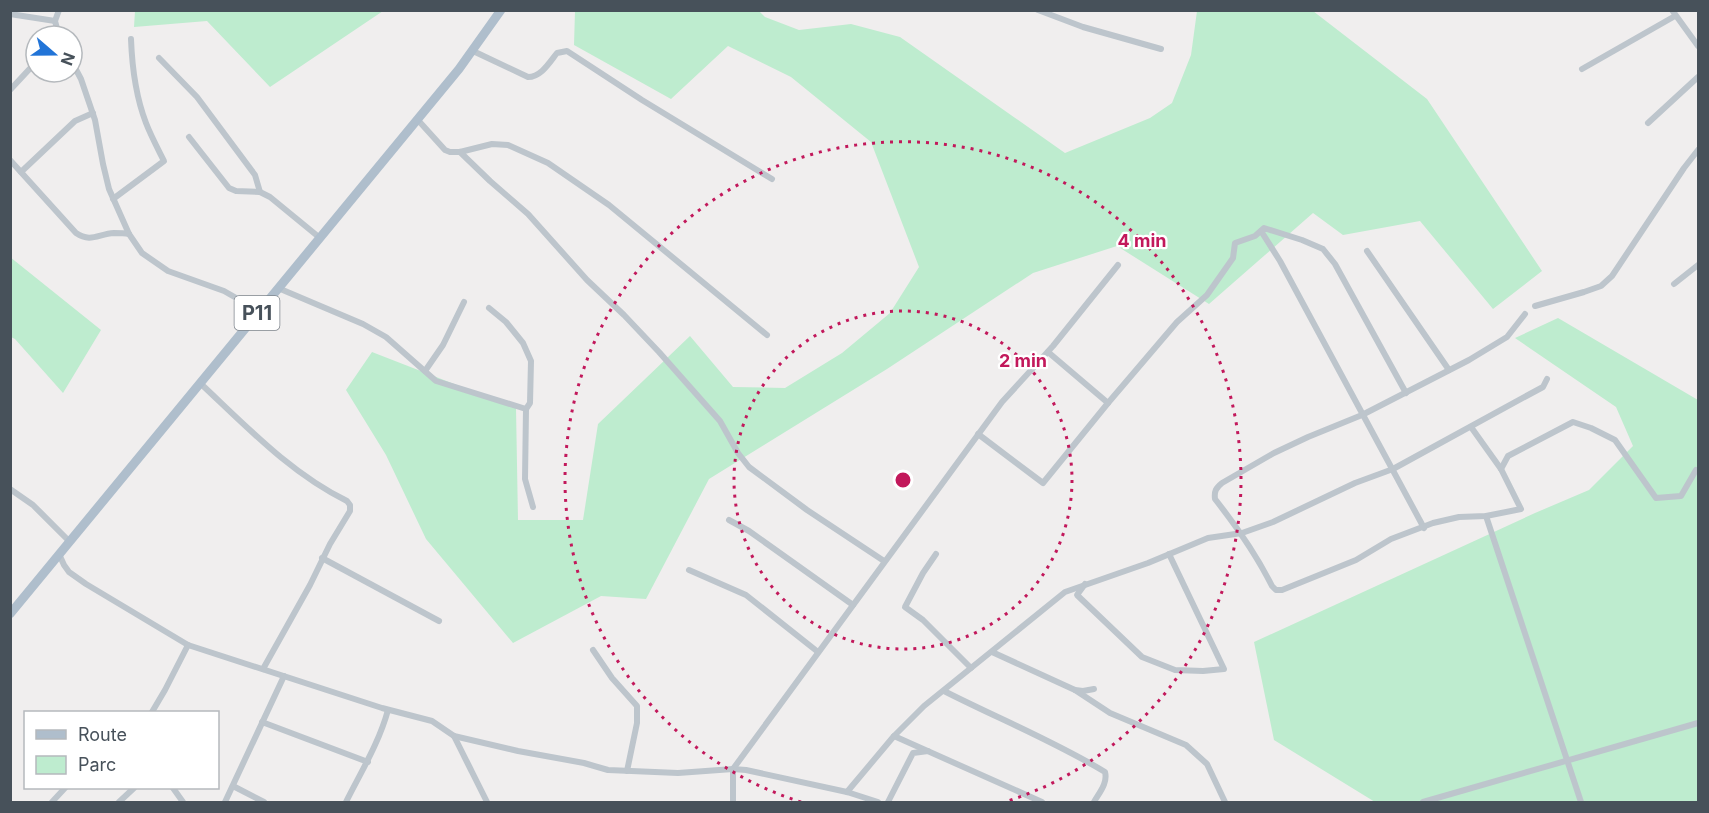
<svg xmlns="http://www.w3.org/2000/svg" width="1709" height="813" font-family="Inter,sans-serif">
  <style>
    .green { fill: #beeccf }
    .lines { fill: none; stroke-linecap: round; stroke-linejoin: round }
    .minor { stroke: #bdc5cc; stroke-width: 6 }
    .primary { stroke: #afbecc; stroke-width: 9 }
    .ring { fill: none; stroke: #c2185b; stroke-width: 3; stroke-dasharray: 3 6 }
    .labels { text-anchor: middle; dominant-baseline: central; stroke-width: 4.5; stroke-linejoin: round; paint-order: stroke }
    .shield { fill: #fff; stroke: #7e858c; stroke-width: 1.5 }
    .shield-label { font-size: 20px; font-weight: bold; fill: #47515a }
    .centre { fill: #c2185b; stroke: #fff; stroke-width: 3 }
    .ring-label { font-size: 18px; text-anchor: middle; font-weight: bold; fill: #c2185b; stroke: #fff; stroke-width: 4.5; stroke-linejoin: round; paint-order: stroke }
  </style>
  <rect width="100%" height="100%" fill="#f0eeee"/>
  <g class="green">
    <polygon points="135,11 135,10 383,11 270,87 207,21 134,27"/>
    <polygon points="575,11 759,11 765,17 799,30 851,24 900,37 1065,153 1150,118 1172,103 1191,55 1197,11 1313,11 1427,99 1542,271 1493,309 1420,221 1343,235 1313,213 1209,304 1117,246 1033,273 887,369 709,479 646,599 601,596 513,643 426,539 386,455 346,390 372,352 516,408 518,520 583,520 598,424 690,336 733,387 785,388 842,353 890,313 919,267 871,142 791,77 728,46 671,99 574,45"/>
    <polygon points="10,257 101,330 63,393 15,339 11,337"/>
    <polygon points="1558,318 1698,400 1698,802 1375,802 1274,740 1254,642 1535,513 1589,490 1633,446 1616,407 1515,338"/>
  </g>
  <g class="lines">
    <g class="minor">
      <polyline points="59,10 55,21 59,36"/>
      <polyline points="1038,10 1083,27 1161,49"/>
      <polyline points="1672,10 1698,46"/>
      <polyline points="10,14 55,21"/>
      <path d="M473,51l55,26c13,0 21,-14 29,-24l10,-2 75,49 130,79"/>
      <polyline points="159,58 197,97 255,175 260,192"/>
      <polyline points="72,62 81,79 95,120 103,164 109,189 129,234 142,253 168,271 224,291 238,299 245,306 253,319"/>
      <polyline points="1582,69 1675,16"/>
      <polyline points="10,90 36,62"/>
      <polyline points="417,119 445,150 450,152 460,152 492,144 508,145 548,163 609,205 767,335"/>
      <polyline points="1648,123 1698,77"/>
      <polyline points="189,137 229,188 236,191 260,192 270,197 320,238"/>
      <polyline points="460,152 490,181 528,214 587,280 624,315 659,352 720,421 738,453 749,467 807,510 884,561"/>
      <path d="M10,160l66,73c15,10 22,1 38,0 5,0 10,0 15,1"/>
      <polyline points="21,172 75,121 93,113"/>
      <path d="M113,199l51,-38c-6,-12 -13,-25 -18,-38 -10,-26 -14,-57 -15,-84"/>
      <polyline points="1261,231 1280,261 1424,528"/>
      <polyline points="1367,251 1449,370"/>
      <polyline points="1674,284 1698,265"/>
      <polyline points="278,288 363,324 386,337 436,381 526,409 525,479 533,507"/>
      <polyline points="1535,306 1584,292 1601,286 1612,276 1684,168 1698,150"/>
      <polyline points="489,308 506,322 523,343 531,361 530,403 526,409"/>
      <polyline points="425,371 443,345 464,302"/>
      <path d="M200,383c46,43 90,90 147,118l3,4v6l-20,33 -20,41 -47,84"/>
      <polyline points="1108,403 1177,322 1207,295 1233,258 1235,243 1255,236 1264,228 1302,240 1323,249 1335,264 1406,393"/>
      <path d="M1471,427l30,42 20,40 -35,7 -27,1 -26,6 -42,16 -35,21 -74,30h-6l-4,-4c-16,-32 -35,-59 -57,-87 -1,-8 1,-11 7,-16l52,-30 34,-16 54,-22 107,-55 38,-23 18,-23"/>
      <polyline points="978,434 1043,483 1108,403 1048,352"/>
      <polyline points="1501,469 1508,456 1573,422 1591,428 1615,440 1656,498 1681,496 1696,470"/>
      <polyline points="10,489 33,505 69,541"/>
      <polyline points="1486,516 1581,802"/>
      <polyline points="729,520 749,531 853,605"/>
      <polyline points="59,554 64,565 69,572 86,584 188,645 382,708 432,721 454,736 518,751 584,763 608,770 678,773 733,769 746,770 847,792 878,802"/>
      <polyline points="936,554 923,573 905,607 923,620 971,668"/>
      <polyline points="322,558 439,621"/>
      <polyline points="689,570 746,595 818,652"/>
      <polyline points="1085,584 1077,595 1142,657 1175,670 1203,671 1224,669 1169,554"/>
      <polyline points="593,650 612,678 637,706 637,723 627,771"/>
      <polyline points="992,652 1075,690 1083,691 1094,689"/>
      <polyline points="1075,690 1110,713 1186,745 1207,764 1225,802"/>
      <path d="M944,691c53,27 110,50 161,81 3,11 -6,21 -11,30"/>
      <polyline points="152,712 165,690 188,645"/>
      <polyline points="262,722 368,762"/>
      <polyline points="454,736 487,802"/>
      <polyline points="894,736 1042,802"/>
      <polyline points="233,786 264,802"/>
      <polyline points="173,788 183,802"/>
      <polyline points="847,792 894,736 924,706 1065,592 1148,563 1208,538 1242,533 1273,522 1355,483 1393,469 1530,394 1543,387 1547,379"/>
      <polyline points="52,802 65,788"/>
      <polyline points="119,802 134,788"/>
      <polyline points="225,802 284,676"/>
      <path d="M346,802c15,-30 33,-59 42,-92"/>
      <polyline points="733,802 733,769 1002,402 1053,346 1118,265"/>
      <polyline points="888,802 913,753 928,751"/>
      <polyline points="1423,802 1698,723"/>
    </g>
    <polyline class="primary" points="10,614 459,69 501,10"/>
  </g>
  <g class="ring">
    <circle cx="903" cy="480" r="169"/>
    <path d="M801 802A338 338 0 1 1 1005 802"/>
  </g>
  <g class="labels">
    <rect class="shield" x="234.5" y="296" width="45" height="34" rx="4.5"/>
    <g class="shield-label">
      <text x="257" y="313">P11</text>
    </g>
  </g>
  <circle cx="903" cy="480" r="9" class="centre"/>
  <g class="ring-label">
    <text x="1142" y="247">4 min</text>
    <text x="1023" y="367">2 min</text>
  </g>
  <rect width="1709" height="813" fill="none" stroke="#47515a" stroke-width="24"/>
  <rect x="24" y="711" width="195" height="78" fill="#ffffff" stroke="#b5b9bd" stroke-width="1.5"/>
  <rect x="36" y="730" width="30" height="9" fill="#afbecc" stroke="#b5b9bd" stroke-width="1.5"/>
  <text x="78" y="741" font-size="18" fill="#47515a">Route</text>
  <rect x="36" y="756" width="30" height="18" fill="#beeccf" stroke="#b5b9bd" stroke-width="1.5"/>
  <text x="78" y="771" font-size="18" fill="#47515a">Parc</text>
  <g transform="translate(54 54) rotate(110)"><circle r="28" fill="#ffffff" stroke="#b5b9bd" stroke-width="1.5"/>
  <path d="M0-4.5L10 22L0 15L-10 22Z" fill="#2274d7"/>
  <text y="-9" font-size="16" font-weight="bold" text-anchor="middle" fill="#47515a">N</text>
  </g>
</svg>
